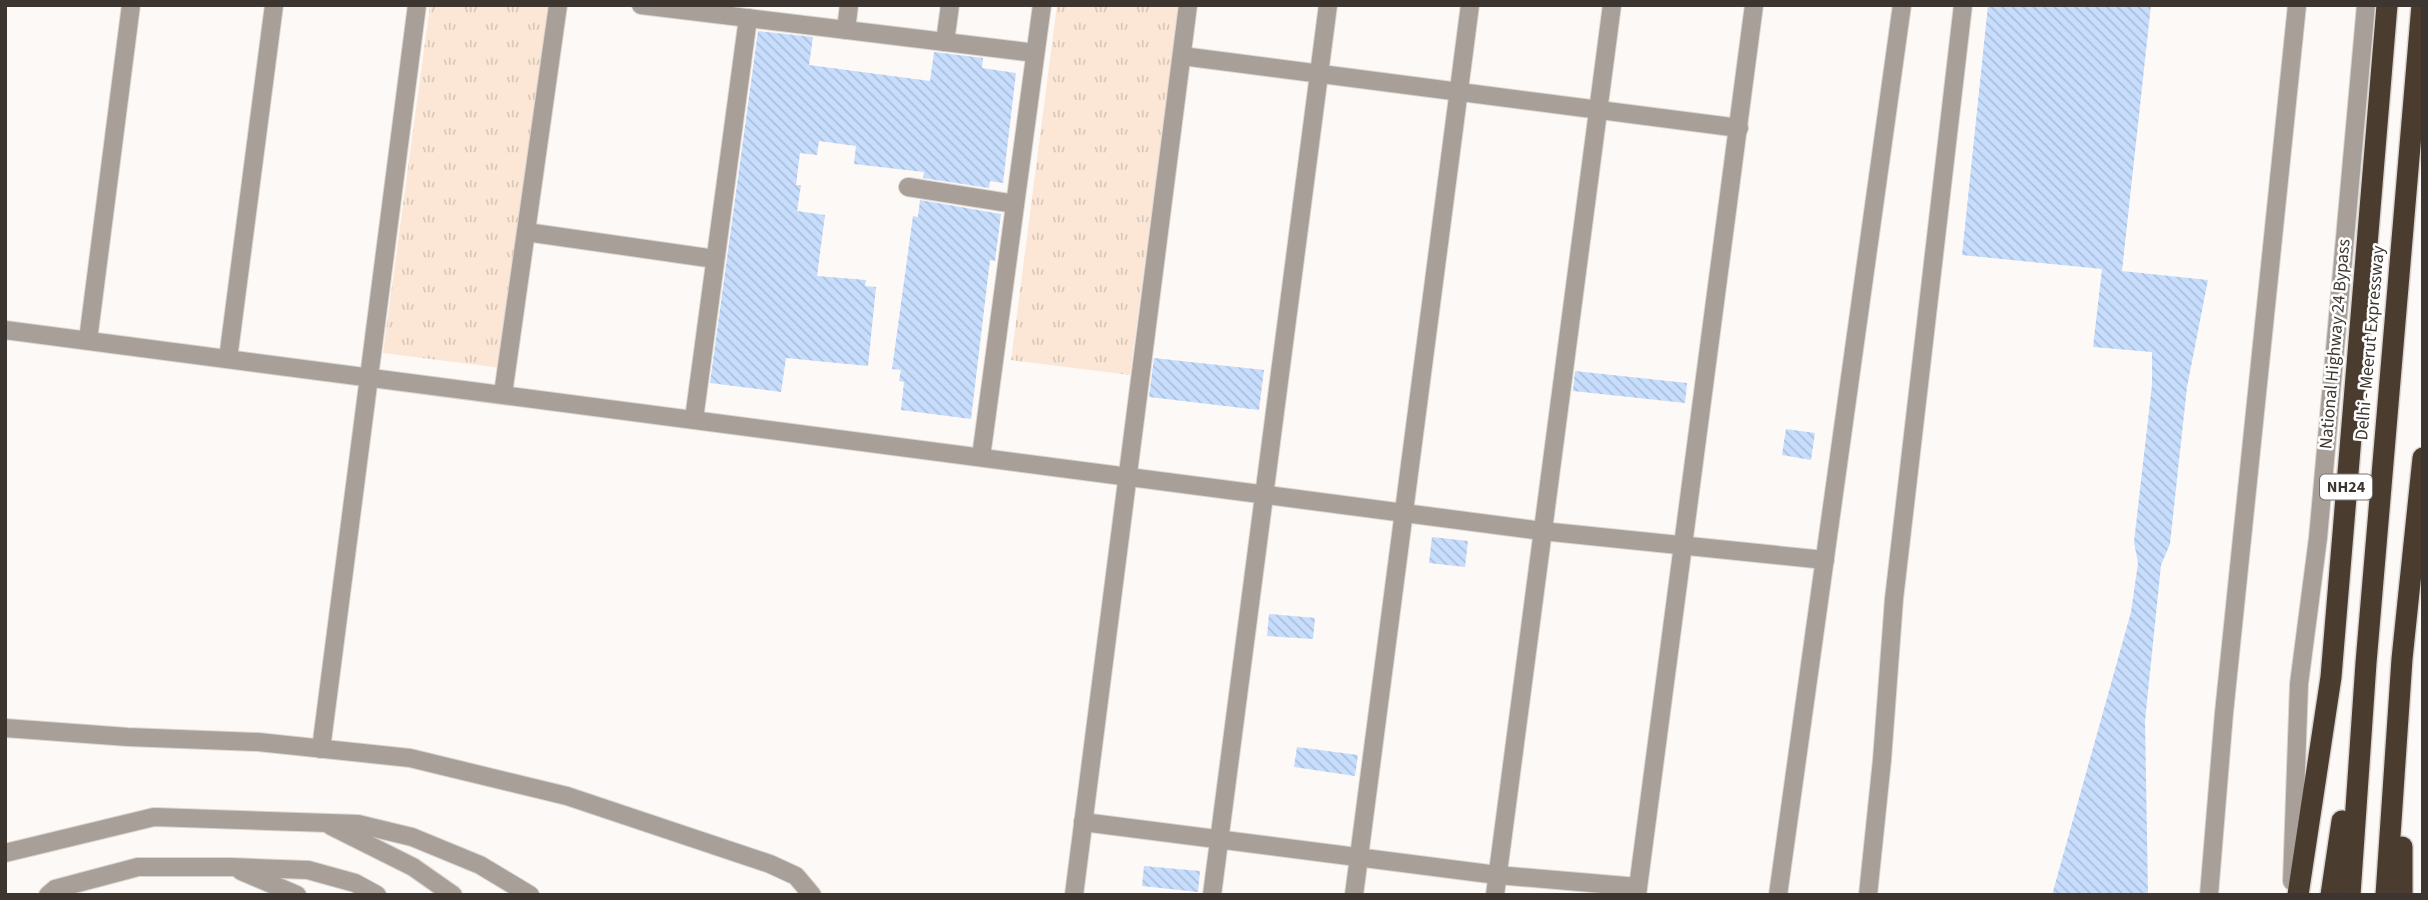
<svg xmlns="http://www.w3.org/2000/svg" width="2428" height="900" font-family="'Source Sans 3',sans-serif">
  <style>
    .park { fill: url(#park-tufts) }
    .building { fill: url(#building-back-hatch) }
    .lines { fill: none; stroke-linecap: round; stroke-linejoin: round }
    .minor-casing { stroke: #dad6d2; stroke-width: 20 }
    .highway-casing { stroke: #dad6d2; stroke-width: 24 }
    .minor { stroke: #a79f98; stroke-width: 18 }
    .highway { stroke: #4a3c2f; stroke-width: 21 }
    .labels { text-anchor: middle; dominant-baseline: central; stroke-width: 5; stroke-linejoin: round; paint-order: stroke }
    .shield { fill: #fff; stroke: #77726e; stroke-width: 2 }
    .shield-label { font-size: 16px; font-weight: bold; fill: #3d3630 }
    .street-label { font-size: 18px; fill: #3d3630; stroke: #fff }
  </style>
  <defs>
    <pattern id="park-tufts" width="24" height="20" patternUnits="userSpaceOnUse" patternTransform="scale(1.75)"><rect width="24" height="20" fill="#fce7d6"/><path d="M3 7l-1-3M5 7V3M7 7l1-3M15 17l-1-3M17 17v-4M19 17l1-3" fill="none" stroke="#d9c7b8"/></pattern>
    <pattern id="building-back-hatch" width="6" height="6" patternUnits="userSpaceOnUse" patternTransform="scale(1.75)"><rect width="6" height="6" fill="#c7ddfd"/><path d="M-1 5l2 2M0 0l6 6M5-1l2 2" fill="none" stroke="#acbed9"/></pattern>
  </defs>
  <rect width="100%" height="100%" fill="#fdf9f6"/>
  <g class="park">
    <polygon points="430,5 550,5 501,368 383,353"/>
    <polygon points="1057,5 1179,5 1130,375 1011,360"/>
  </g>
  <g class="building">
    <polygon points="1988,5 2151,5 2122,271 2208,280 2187,387 2170,544 2161,565 2145,721 2148,895 2052,895 2131,612 2138,563 2134,542 2152,385 2152,352 2093,347 2102,269 1962,255"/>
    <polygon points="758,31 813,37 809,65 930,81 934,52 983,58 982,68 1016,73 1003,183 990,181 989,188 923,178 924,172 854,164 856,146 819,141 817,155 800,153 796,185 801,185 797,211 825,215 817,276 866,280 865,286 876,287 868,366 786,358 781,392 710,383"/>
    <polygon points="920,200 1001,214 995,261 990,260 971,419 901,410 904,382 899,381 901,370 892,369 913,216 918,217"/>
    <polygon points="1154,358 1264,370 1259,410 1149,397"/>
    <polygon points="1575,371 1687,383 1685,403 1573,391"/>
    <polygon points="1786,429 1815,433 1811,460 1782,455"/>
    <polygon points="1432,537 1468,541 1465,567 1429,563"/>
    <polygon points="1269,614 1315,618 1313,639 1267,636"/>
    <polygon points="1297,747 1358,755 1355,776 1294,767"/>
    <polygon points="1144,866 1200,871 1198,892 1142,886"/>
  </g>
  <g class="lines">
    <defs>
      <g id="minor">
        <polyline points="641,5 1035,53"/>
        <polyline points="846,30 849,5"/>
        <polyline points="945,42 950,5"/>
        <polyline points="1182,56 1739,128"/>
        <polyline points="908,187 1015,204"/>
        <polyline points="526,232 715,259"/>
        <polyline points="5,330 1542,531 1825,560"/>
        <polyline points="88,340 131,5"/>
        <polyline points="228,359 274,5"/>
        <polyline points="503,394 558,5"/>
        <polyline points="694,419 748,18"/>
        <polyline points="981,457 1042,5"/>
        <polyline points="5,728 128,737 258,742 410,758 567,796 770,864 796,876 812,895"/>
        <polyline points="321,749 417,5"/>
        <polyline points="1083,822 1497,875 1638,887"/>
        <polyline points="331,826 413,867 453,895"/>
        <polyline points="5,853 154,817 358,824 412,837 480,865 530,895"/>
        <polyline points="241,871 297,895"/>
        <polyline points="2292,881 2299,684 2318,538 2366,5"/>
        <polyline points="48,895 55,889 138,867 231,867 308,870 355,883 377,895"/>
        <polyline points="1074,895 1188,5"/>
        <polyline points="1212,895 1328,5"/>
        <polyline points="1354,895 1470,5"/>
        <polyline points="1495,895 1612,5"/>
        <polyline points="1637,895 1754,5"/>
        <polyline points="1778,895 1902,5"/>
        <polyline points="1868,895 1882,760 1894,599 1963,5"/>
        <polyline points="2209,895 2224,713 2297,5"/>
      </g>
      <g id="highway">
        <polyline points="2298,895 2331,677 2387,5"/>
        <polyline points="2331,895 2342,821"/>
        <polyline points="2350,895 2366,663 2422,5"/>
        <polyline points="2386,895 2402,659 2423,458"/>
        <polyline points="2402,895 2402,847"/>
      </g>
    </defs>
    <use href="#minor" class="minor-casing"/>
    <use href="#highway" class="highway-casing"/>
    <use href="#minor" class="minor"/>
    <use href="#highway" class="highway"/>
  </g>
  <g class="labels">
    <rect class="shield" x="2320" y="474.5" width="52" height="25" rx="5"/>
    <g class="shield-label">
      <text x="2346" y="487">NH24</text>
    </g>
    <g class="street-label">
      <text transform="translate(2370 343) rotate(-85)">Delhi - Meerut Expressway</text>
      <text transform="translate(2335 344) rotate(-85)">National Highway 24 Bypass</text>
    </g>
  </g>
  <rect width="2428" height="900" fill="none" stroke="#3d3630" stroke-width="14"/>
</svg>
